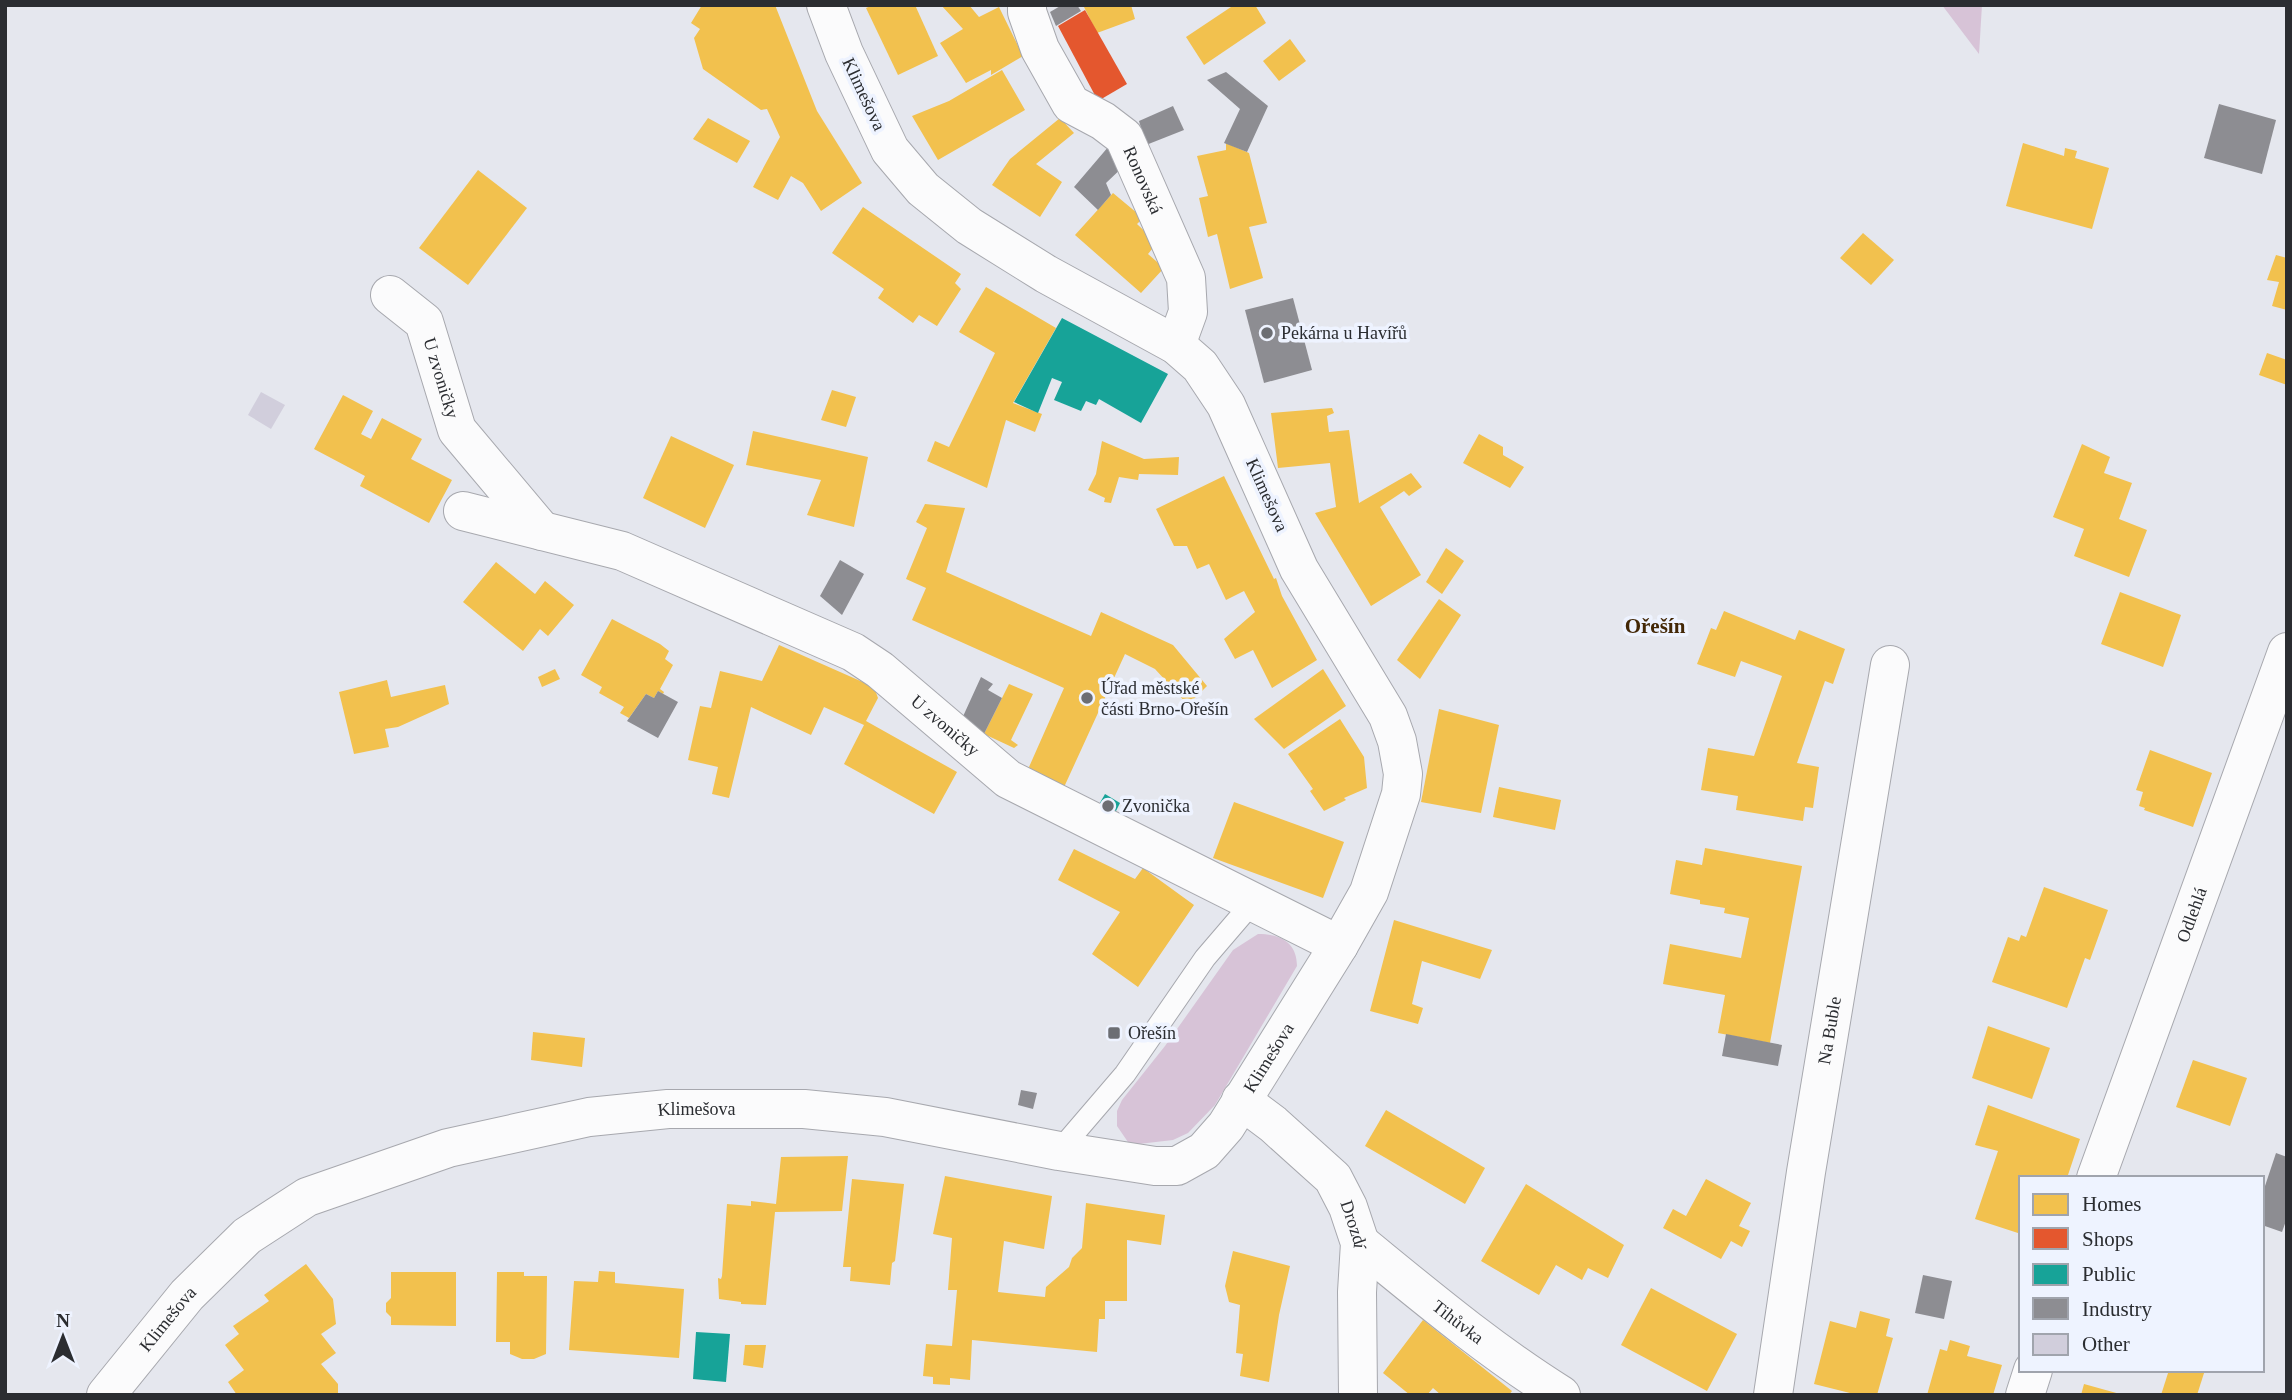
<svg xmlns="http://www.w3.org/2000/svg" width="2292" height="1400" font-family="'Times New Roman',serif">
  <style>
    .green { fill: #d7c3d7 }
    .homes { fill: #f2c14e }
    .shops { fill: #e4572e }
    .public { fill: #17a398 }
    .industry { fill: #8d8d92 }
    .building { fill: #d1cedc }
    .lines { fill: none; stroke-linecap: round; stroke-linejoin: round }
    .service-casing { stroke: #a7a8ae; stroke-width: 23 }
    .minor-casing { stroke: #a7a8ae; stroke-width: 40 }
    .service { stroke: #fbfbfc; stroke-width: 21 }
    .minor { stroke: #fbfbfc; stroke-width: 38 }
    .poi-dot { fill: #6c6e73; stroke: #eef3ff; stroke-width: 2.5 }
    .labels { text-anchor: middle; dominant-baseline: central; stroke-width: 7; stroke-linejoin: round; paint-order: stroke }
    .street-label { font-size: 18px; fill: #2b2d31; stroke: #eef3ff }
    .poi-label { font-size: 18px; fill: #2b2d31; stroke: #eef3ff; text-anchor: start }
    .quarter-label { font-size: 21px; font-weight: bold; fill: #432807; stroke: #eef3ff }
  </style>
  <rect width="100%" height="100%" fill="#e5e7ee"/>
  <g class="green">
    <polygon points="1942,5 1982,5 1979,54"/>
    <path d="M1258,934c22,0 39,8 39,32l-82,139 -27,28 -15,7 -43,5 -13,-19v-15l5,-11 43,-54 68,-96z"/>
  </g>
  <g class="homes">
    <polygon points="702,5 775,5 817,111 862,183 821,211 803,183 791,176 778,200 753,187 780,137 767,109 761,110 703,69 694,38 700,29 691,23"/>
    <polygon points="873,5 915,5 938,56 898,75 866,8"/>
    <polygon points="941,5 969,5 979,17 999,7 1023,56 991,75 991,70 966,83 940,43 963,29"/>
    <polygon points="1083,5 1131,5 1135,19 1097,33"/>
    <polygon points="1234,5 1255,5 1266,23 1204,65 1186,37"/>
    <polygon points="1290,39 1306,61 1279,81 1263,61"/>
    <polygon points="1002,70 1025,110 938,160 912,116 949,101"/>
    <polygon points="708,118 750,141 737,163 693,139"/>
    <polygon points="1060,118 1074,133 1036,164 1062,182 1040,217 992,185 1010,159"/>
    <polygon points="1226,143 1249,153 1267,223 1249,227 1263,278 1230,289 1217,234 1208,237 1199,198 1208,196 1197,156 1226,150"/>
    <polygon points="2023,143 2064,156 2065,148 2077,151 2075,158 2109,168 2092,229 2006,206"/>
    <polygon points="478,170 527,208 468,285 419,248"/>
    <polygon points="1113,193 1143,218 1137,224 1157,243 1148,254 1164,268 1141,293 1075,235"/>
    <polygon points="863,207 961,274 955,283 961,289 937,326 919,315 913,323 878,298 884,289 832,253"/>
    <polygon points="1863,233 1894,260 1871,285 1840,258"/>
    <polygon points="2276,255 2287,258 2287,310 2272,306 2279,282 2267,280"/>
    <polygon points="986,287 1056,328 1013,403 1042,414 1035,432 1006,420 987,488 927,461 935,441 949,447 995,353 959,332"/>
    <polygon points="2267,353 2287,360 2287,385 2259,375"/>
    <polygon points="832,390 856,397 846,427 821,420"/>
    <polygon points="343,395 373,411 361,434 371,439 382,418 422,439 411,459 452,480 429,523 360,486 365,476 314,449"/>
    <polygon points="1332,408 1334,413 1327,416 1329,432 1349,430 1359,503 1411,473 1422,487 1409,496 1404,491 1380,507 1421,575 1371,606 1315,513 1336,507 1330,463 1278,468 1271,413"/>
    <polygon points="753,431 868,457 854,527 807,515 821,480 746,465"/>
    <polygon points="1479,434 1503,447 1503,455 1524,467 1510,488 1463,463"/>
    <polygon points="671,436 734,465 705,528 643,498"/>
    <polygon points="1102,441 1144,459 1179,457 1178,475 1139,474 1138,480 1119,477 1111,503 1104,502 1105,498 1088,490 1096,474"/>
    <polygon points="2082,444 2110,457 2104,473 2132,483 2119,519 2147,530 2129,577 2074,556 2084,529 2053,517"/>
    <polygon points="1224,476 1274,579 1276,578 1282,596 1317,660 1272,688 1253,650 1235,659 1224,639 1255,612 1244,591 1226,600 1209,564 1197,569 1187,546 1174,546 1156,509"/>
    <polygon points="925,504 965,508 946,572 1091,636 1101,612 1173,645 1207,686 1188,705 1155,669 1125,654 1065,785 1062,786 1032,772 1029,767 1064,688 912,620 926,588 906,579 927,528 916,522"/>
    <polygon points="1446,548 1464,561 1442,594 1426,582"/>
    <polygon points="496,562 535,594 545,581 574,605 548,636 540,629 523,651 463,602"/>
    <polygon points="2120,592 2181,615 2163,667 2101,644"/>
    <polygon points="1439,599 1461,615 1420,679 1397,660"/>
    <polygon points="1724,611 1795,640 1799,630 1845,649 1833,684 1825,681 1797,763 1819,767 1813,808 1805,807 1803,821 1736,810 1738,796 1701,790 1708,748 1754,756 1782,676 1741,661 1735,677 1697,664 1711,628 1716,630"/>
    <polygon points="612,619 660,644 669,651 665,659 673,665 660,689 664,692 663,694 658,691 654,698 646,694 629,718 620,713 624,707 599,693 602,687 581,675"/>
    <polygon points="779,645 874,687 878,698 866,721 957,772 934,814 844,764 864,725 824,707 811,735 751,707 729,798 712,794 718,767 688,760 700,706 711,708 720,671 762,681"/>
    <polygon points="555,669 560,679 542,687 538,677"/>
    <polygon points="1323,669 1346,706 1284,749 1254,719"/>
    <polygon points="387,680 391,697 445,685 449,704 398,727 385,729 389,747 354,754 339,692"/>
    <polygon points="1009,684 1033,694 1011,740 1018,745 1014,748 984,734"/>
    <polygon points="1439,709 1499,725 1481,813 1421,802"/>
    <polygon points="1340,719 1364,757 1367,788 1344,798 1346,800 1324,811 1310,791 1313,789 1288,754"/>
    <polygon points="2150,750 2212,773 2193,827 2144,810 2145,808 2139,806 2143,792 2136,790"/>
    <polygon points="1499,787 1561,800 1555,830 1493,817"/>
    <polygon points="1234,802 1344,842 1323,898 1213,858"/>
    <polygon points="1705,848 1802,866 1770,1043 1718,1033 1725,995 1663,984 1670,944 1741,958 1749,918 1724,913 1725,908 1700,904 1700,900 1670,894 1676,860 1702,865"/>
    <polygon points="1074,849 1135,879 1143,868 1194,905 1138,987 1092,954 1120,912 1058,880"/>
    <polygon points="2044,887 2108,910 2090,960 2085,958 2067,1008 1992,982 2008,937 2019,941 2021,935 2026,937"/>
    <polygon points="1394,920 1492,950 1480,979 1422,961 1412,1004 1423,1008 1418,1024 1370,1011"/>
    <polygon points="1988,1026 2050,1048 2032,1099 1972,1078"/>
    <polygon points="533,1032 585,1038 582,1067 531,1060"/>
    <polygon points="2193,1060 2247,1078 2230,1126 2176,1107"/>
    <polygon points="1988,1105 2080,1139 2067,1178 2021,1178 2021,1234 1975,1219 1998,1151 1975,1145"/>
    <polygon points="1386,1110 1485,1168 1465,1204 1365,1146"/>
    <polygon points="848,1156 842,1211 775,1212 766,1305 741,1304 741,1302 719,1299 718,1278 721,1279 722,1276 727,1204 751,1206 751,1201 776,1204 781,1157"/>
    <polygon points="945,1176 1052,1196 1044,1249 1004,1241 998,1292 1045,1297 1046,1287 1069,1267 1072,1258 1082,1248 1086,1203 1165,1215 1161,1245 1127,1240 1127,1301 1105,1301 1105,1319 1099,1319 1097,1352 972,1340 970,1380 950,1378 950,1385 933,1384 933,1377 923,1376 926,1344 952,1346 957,1290 948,1290 952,1238 933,1234"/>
    <polygon points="852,1179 904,1184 895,1261 892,1263 890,1285 850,1281 851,1267 843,1267"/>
    <polygon points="1706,1179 1751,1203 1739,1226 1750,1231 1742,1247 1731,1241 1721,1259 1663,1228 1673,1209 1686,1216"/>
    <polygon points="1526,1184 1624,1245 1608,1278 1588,1268 1582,1280 1556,1265 1539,1295 1481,1261"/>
    <polygon points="1233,1251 1290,1266 1279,1315 1269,1382 1240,1376 1243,1354 1236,1353 1240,1305 1229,1302 1225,1286"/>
    <polygon points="306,1264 333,1299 336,1324 321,1334 336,1353 321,1364 338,1384 338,1395 237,1395 228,1382 244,1370 225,1345 239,1334 233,1326 269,1301 264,1295"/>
    <polygon points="599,1271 615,1272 615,1283 684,1289 679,1358 569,1350 574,1281 598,1282"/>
    <polygon points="391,1272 456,1272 456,1326 391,1325 391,1317 386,1312 386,1303 391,1298"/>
    <polygon points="497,1272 524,1272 524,1276 547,1276 546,1354 534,1359 522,1359 510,1354 510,1342 496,1342"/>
    <polygon points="1651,1288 1737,1334 1707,1391 1621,1345"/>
    <polygon points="1860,1311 1890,1319 1886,1336 1893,1338 1877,1395 1858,1395 1814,1384 1830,1321 1856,1328"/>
    <polygon points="1423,1320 1512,1391 1509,1395 1441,1395 1433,1388 1427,1395 1410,1395 1383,1373"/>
    <polygon points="1950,1340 1970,1346 1967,1356 2002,1365 1993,1395 1927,1395 1940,1349 1947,1351"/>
    <polygon points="745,1345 766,1345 763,1368 743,1365"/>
    <polygon points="2169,1370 2205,1370 2197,1395 2161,1395"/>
    <polygon points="2084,1384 2120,1394 2119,1395 2081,1395"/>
  </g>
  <polygon class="shops" points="1085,10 1127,84 1098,101 1058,26"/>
  <g class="public">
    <polygon points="1062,318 1168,374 1141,423 1099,399 1096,405 1086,401 1081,411 1054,400 1062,382 1052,378 1038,413 1014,402"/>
    <polygon points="1105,794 1120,803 1113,817 1097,808"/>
    <polygon points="696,1332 730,1334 726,1382 693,1379"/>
  </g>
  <g class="industry">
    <polygon points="1062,5 1077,5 1081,11 1056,26 1050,12"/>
    <polygon points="1226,72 1268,106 1247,152 1224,143 1240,109 1207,80"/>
    <polygon points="2219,104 2276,120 2262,174 2204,158"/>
    <polygon points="1173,106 1184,130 1146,145 1139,121"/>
    <polygon points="1109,146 1126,164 1106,183 1111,195 1098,210 1074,187"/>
    <polygon points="1293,298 1312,370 1264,383 1245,310"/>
    <polygon points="840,560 864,574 842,615 820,596"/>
    <polygon points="981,677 993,684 988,690 1002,698 984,734 960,723"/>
    <polygon points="658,691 678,702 658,738 627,721 646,694 654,698"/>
    <polygon points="1726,1034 1782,1045 1778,1066 1722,1056"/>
    <polygon points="1021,1090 1037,1093 1033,1109 1018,1105"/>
    <polygon points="2276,1153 2287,1157 2287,1218 2282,1232 2262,1225 2262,1195"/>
    <polygon points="1923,1275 1952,1281 1944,1319 1915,1313"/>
  </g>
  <polygon class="building" points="261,392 285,405 271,429 248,415"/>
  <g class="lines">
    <defs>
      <polyline id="service" points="1059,1151 1125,1074 1205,958 1253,902"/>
      <g id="minor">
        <path id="s1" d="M1027,5v7l13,37 31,55 32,17 21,16 62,141 2,34 -12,33"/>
        <path id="s2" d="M390,295l34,27 33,108 85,101"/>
        <path id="s3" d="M463,511l159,40 231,101 27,18 128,109 331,166"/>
        <path id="s4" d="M1241,1100l32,24 60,54 15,29 12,36 -3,49 1,103"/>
        <path id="s5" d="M2096,1178l191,-526"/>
        <path id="s6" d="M1360,1243c65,53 129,107 201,152"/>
        <path id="s7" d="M106,1395l81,-100 60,-59 60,-39 141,-49 141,-31 79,-8h136l81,8 174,34 96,15h22l27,-15 22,-25 113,-181 30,-53 32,-98 2,-20 -6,-33 -9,-25 -89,-147 -73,-164 -26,-39 -24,-21 -130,-71 -77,-48 -46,-37 -33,-39 -46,-97 -18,-48"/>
        <path id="s8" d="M1773,1395l33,-223 84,-507"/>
        <polyline points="2025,1395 2033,1370"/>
      </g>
    </defs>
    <use href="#service" class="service-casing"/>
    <use href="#minor" class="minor-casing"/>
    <use href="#service" class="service"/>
    <use href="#minor" class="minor"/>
  </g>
  <g class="poi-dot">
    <circle cx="1267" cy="333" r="7"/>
    <circle cx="1087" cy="698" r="7"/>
    <circle cx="1108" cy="806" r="7"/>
    <rect x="1107" y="1026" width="14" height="14" rx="3.5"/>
  </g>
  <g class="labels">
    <g class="street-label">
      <text transform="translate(864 94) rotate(65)">Klimešova</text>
      <text stroke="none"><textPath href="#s1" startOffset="219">Ronovská</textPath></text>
      <text stroke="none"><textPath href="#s2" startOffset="102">U zvoničky</textPath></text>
      <text transform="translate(1267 495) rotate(66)">Klimešova</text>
      <text stroke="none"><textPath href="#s3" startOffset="534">U zvoničky</textPath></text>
      <text stroke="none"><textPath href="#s5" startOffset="280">Odlehlá</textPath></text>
      <text stroke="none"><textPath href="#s8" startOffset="369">Na Buble</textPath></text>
      <text stroke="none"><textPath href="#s7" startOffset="1316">Klimešova</textPath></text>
      <text stroke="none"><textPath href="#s7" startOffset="686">Klimešova</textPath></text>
      <text stroke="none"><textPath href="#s4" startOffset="172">Drozdí</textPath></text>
      <text stroke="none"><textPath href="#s7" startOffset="98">Klimešova</textPath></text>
      <text stroke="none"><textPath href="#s6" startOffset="126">Tihůvka</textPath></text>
    </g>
    <g class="poi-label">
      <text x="1281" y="333">Pekárna u Havířů</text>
      <text x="1101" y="688">Úřad městské<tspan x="1101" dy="21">části Brno-Ořešín</tspan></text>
      <text x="1122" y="806">Zvonička</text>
      <text x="1128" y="1033">Ořešín</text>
    </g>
    <g class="quarter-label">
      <text x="1655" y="626">Ořešín</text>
    </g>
  </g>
  <rect width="2292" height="1400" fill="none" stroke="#2b2d31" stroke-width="14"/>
  <rect x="2019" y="1176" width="245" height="196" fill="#eef3ff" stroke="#a0a4ad" stroke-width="2"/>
  <rect x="2033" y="1194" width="35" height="21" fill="#f2c14e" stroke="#a0a4ad" stroke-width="2"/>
  <text x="2082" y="1211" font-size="21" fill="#2b2d31">Homes</text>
  <rect x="2033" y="1228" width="35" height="21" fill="#e4572e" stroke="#a0a4ad" stroke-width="2"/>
  <text x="2082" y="1246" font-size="21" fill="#2b2d31">Shops</text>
  <rect x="2033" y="1264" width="35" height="21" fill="#17a398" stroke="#a0a4ad" stroke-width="2"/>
  <text x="2082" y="1281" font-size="21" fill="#2b2d31">Public</text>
  <rect x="2033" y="1298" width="35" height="21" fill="#8d8d92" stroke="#a0a4ad" stroke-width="2"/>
  <text x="2082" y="1316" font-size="21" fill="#2b2d31">Industry</text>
  <rect x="2033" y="1334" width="35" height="21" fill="#d1cedc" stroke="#a0a4ad" stroke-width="2"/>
  <text x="2082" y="1351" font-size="21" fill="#2b2d31">Other</text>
  <g transform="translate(63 1337)" stroke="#eef3ff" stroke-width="5" paint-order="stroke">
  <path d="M0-5L12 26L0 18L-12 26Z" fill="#2b2d31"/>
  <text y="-10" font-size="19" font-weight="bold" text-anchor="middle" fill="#2b2d31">N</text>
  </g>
</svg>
